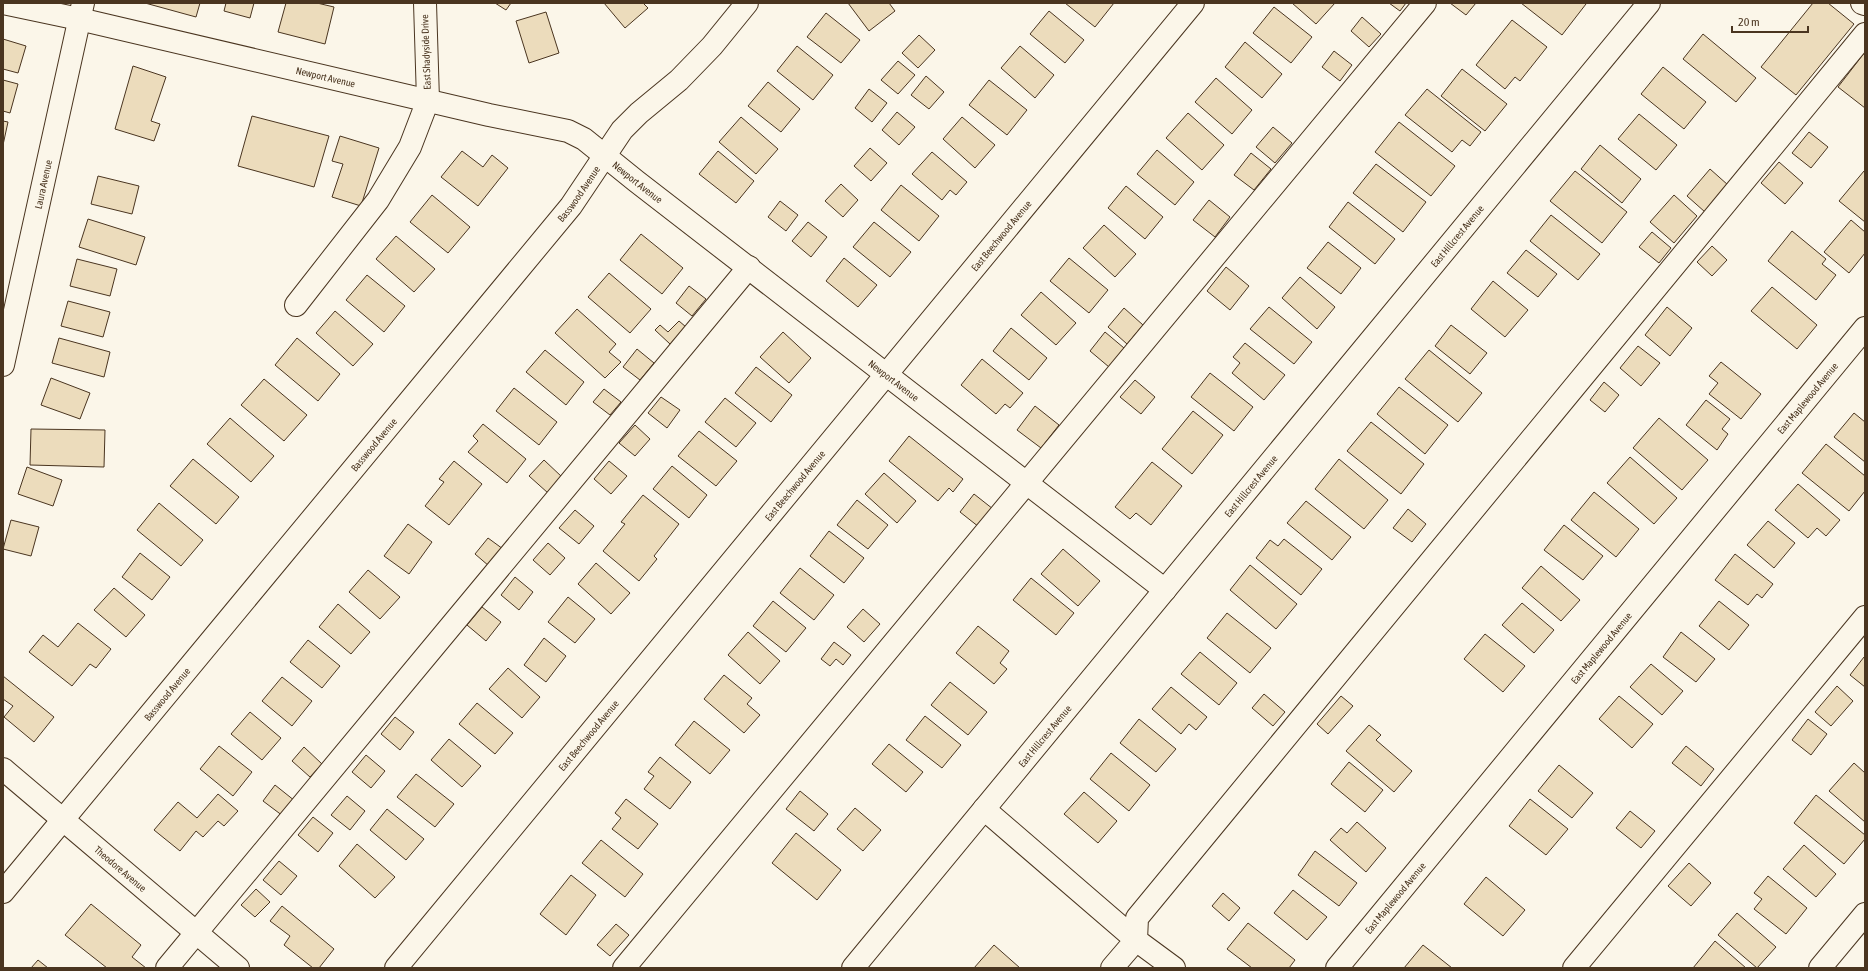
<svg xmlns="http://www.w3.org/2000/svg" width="1868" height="971" font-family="'Asap Condensed',sans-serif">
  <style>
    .building { fill: #ecdcbc; stroke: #4a3520 }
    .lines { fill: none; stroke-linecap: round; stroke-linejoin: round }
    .minor-casing { stroke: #4a3520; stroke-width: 24 }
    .minor { stroke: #fbf6e9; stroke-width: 22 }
    .labels { text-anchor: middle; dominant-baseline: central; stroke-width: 3; stroke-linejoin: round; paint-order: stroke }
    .street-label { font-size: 10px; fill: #4a3520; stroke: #fbf6e9 }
  </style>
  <rect width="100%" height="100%" fill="#fbf6e9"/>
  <g class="building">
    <polygon points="145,3 200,3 196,17"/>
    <polygon points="226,3 254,3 250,18 224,11"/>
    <polygon points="286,3 317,3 334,7 325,44 278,32"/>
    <polygon points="495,3 511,3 506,10"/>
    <polygon points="604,3 643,3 648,8 625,28"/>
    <polygon points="848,3 889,3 895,11 869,31"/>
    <polygon points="1065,3 1114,3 1095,27"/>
    <polygon points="1292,3 1335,3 1316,24"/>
    <polygon points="1389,3 1406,3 1400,11"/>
    <polygon points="1450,3 1476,3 1466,15"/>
    <polygon points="1521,3 1584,3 1586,4 1562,35"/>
    <polygon points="1813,3 1828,3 1854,24 1796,95 1761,67"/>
    <polygon points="1274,7 1312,37 1291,63 1253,33"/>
    <polygon points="1049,11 1084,40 1065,63 1030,34"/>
    <polygon points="546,12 559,53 529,63 516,21"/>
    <polygon points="826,13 860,40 841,63 807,37"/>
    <polygon points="1362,17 1381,34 1369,47 1351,31"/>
    <polygon points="1512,20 1547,47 1520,81 1515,77 1505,89 1476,65"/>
    <polygon points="1703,34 1756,78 1736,102 1683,59"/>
    <polygon points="919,35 935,50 918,68 902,53"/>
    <polygon points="3,39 26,46 18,73 3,69"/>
    <polygon points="1245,42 1282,74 1262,98 1225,67"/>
    <polygon points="797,46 833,75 813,100 777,71"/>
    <polygon points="1020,46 1054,75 1035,98 1001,68"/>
    <polygon points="1334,51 1352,65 1340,81 1322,67"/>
    <polygon points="1865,52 1865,108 1838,87"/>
    <polygon points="898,61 915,75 898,94 881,80"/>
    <polygon points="133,66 166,77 151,121 160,124 154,141 115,129"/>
    <polygon points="1663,67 1706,102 1684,129 1641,94"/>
    <polygon points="1462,69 1507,104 1485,131 1441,96"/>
    <polygon points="926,76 944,92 929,109 911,95"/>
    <polygon points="1216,78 1252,110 1232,134 1195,102"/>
    <polygon points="3,80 18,84 10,113 3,111"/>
    <polygon points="989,80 1027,110 1007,135 969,105"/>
    <polygon points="768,82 800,109 781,132 748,106"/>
    <polygon points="869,89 887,103 872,122 855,108"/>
    <polygon points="1427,89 1481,132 1470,146 1462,140 1452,152 1405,115"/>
    <polygon points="897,112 915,127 899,145 882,130"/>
    <polygon points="1188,113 1224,145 1202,170 1166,138"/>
    <polygon points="1639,114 1677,145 1656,170 1618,139"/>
    <polygon points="252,116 329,136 314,187 238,166"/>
    <polygon points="741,117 778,149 756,174 719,142"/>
    <polygon points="962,117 995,145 975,168 943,139"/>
    <polygon points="3,121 8,122 3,145"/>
    <polygon points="1399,122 1455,166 1431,196 1375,152"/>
    <polygon points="1273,127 1292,143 1275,163 1256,147"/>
    <polygon points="1809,132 1828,147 1811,168 1792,153"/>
    <polygon points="340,136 379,148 361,206 332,197 343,164 332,161"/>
    <polygon points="1600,145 1641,179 1622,203 1581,169"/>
    <polygon points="870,148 887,163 871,181 854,166"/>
    <polygon points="1157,150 1194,182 1175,205 1137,174"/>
    <polygon points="462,151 483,167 492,155 508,168 478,206 441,177"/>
    <polygon points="718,151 754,181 736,203 699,174"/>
    <polygon points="932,152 967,182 956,195 950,190 942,200 912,174"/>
    <polygon points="1251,153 1271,169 1254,190 1234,175"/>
    <polygon points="1779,162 1803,183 1785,204 1761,183"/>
    <polygon points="1376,164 1426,202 1403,232 1353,193"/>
    <polygon points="1710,169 1728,185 1705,212 1687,196"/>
    <polygon points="1575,171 1627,212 1602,243 1550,201"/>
    <polygon points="1864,171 1865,172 1865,222 1839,201"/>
    <polygon points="98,176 139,186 132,214 91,204"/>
    <polygon points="841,184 858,200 843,217 825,201"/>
    <polygon points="901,185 939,216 919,241 881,210"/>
    <polygon points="1126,186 1163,217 1145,239 1108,208"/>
    <polygon points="432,195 470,227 448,253 410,222"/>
    <polygon points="1674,195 1697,216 1674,243 1650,222"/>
    <polygon points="1209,200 1230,217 1215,237 1193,220"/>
    <polygon points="780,201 798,215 786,231 768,217"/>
    <polygon points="1348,202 1395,239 1375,264 1329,227"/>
    <polygon points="1551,215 1600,254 1578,280 1530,241"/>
    <polygon points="88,219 145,237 136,265 79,247"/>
    <polygon points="1851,220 1865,232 1865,253 1849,273 1824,252"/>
    <polygon points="808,222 827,237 811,257 792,241"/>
    <polygon points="874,222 911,252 890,277 853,247"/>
    <polygon points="1104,225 1136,254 1115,277 1083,248"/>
    <polygon points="1792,231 1826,259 1822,264 1836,275 1816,300 1768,261"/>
    <polygon points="1652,232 1671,248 1659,263 1639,247"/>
    <polygon points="641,234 683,268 662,294 620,260"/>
    <polygon points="396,236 435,269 414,292 376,259"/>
    <polygon points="1328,242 1361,268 1341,294 1307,268"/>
    <polygon points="1712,246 1727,260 1712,276 1697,262"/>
    <polygon points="1526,250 1557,274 1538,297 1507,273"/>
    <polygon points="844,258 877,285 858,307 826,281"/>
    <polygon points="1069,258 1108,290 1089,313 1050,281"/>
    <polygon points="77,259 117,269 110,296 70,286"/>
    <polygon points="1226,267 1249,286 1230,310 1207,291"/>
    <polygon points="609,273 651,309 630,333 588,297"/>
    <polygon points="367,275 405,306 384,332 346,300"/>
    <polygon points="1300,277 1335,307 1317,329 1282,298"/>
    <polygon points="1493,281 1528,310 1505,337 1471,309"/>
    <polygon points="689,286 706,299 692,316 676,303"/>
    <polygon points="1772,287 1817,325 1797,349 1751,311"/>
    <polygon points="1041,292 1076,323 1056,345 1021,315"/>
    <polygon points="68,301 110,312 103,337 61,326"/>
    <polygon points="1269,307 1312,342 1294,364 1250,329"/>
    <polygon points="1667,307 1692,328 1670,356 1645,335"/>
    <polygon points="1124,308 1143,325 1127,344 1108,327"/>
    <polygon points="577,309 616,344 609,352 621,362 605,378 555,333"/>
    <polygon points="335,311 373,344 353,366 316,333"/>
    <polygon points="679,321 686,327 670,344 655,330 660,325 668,332"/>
    <polygon points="1451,325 1487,353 1470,374 1435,346"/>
    <polygon points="1011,328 1047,358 1029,380 993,351"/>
    <polygon points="783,332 811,358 789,383 760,357"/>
    <polygon points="1105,332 1124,348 1109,367 1090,351"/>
    <polygon points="59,338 110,352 104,377 52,363"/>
    <polygon points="297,338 340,374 318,401 275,365"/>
    <polygon points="1245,343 1285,375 1264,400 1232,373 1240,363 1233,357"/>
    <polygon points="1638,346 1660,363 1641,386 1620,368"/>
    <polygon points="637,349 654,363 640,380 623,367"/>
    <polygon points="545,350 584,382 566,405 526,372"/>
    <polygon points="1429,350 1482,393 1458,422 1405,379"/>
    <polygon points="982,359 1023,393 1010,408 1005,404 996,414 961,385"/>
    <polygon points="1721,362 1761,394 1741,419 1709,394 1718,383 1709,376"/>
    <polygon points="756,367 792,395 771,422 735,393"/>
    <polygon points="1210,373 1253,407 1234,431 1191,397"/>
    <polygon points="51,378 90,393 80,419 41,405"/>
    <polygon points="264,379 307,415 284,441 241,405"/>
    <polygon points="1135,380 1155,397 1141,414 1120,397"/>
    <polygon points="1604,382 1619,395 1605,412 1590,400"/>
    <polygon points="1399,387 1448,425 1425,454 1377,414"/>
    <polygon points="514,388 557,422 539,445 496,411"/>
    <polygon points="604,389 621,402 610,415 593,402"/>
    <polygon points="661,397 680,410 667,428 648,413"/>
    <polygon points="725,398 756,423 736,447 705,422"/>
    <polygon points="1706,400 1730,419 1722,429 1728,434 1717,450 1686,425"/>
    <polygon points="1035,406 1059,425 1041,448 1017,430"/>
    <polygon points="1193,411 1223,435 1192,474 1162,449"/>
    <polygon points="1854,413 1865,422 1865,462 1834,437"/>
    <polygon points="230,418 274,456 251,482 207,444"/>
    <polygon points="1659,418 1708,460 1682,490 1633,448"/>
    <polygon points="1371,422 1424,464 1401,494 1347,451"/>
    <polygon points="483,424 526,459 507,483 468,452 478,441 473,436"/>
    <polygon points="635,425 650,439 635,456 619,443"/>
    <polygon points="31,429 105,430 104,467 30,465"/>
    <polygon points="699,431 737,461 716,486 678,456"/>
    <polygon points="909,436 963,479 953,492 949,488 938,501 889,461"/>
    <polygon points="1826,444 1865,476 1865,491 1849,511 1802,473"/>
    <polygon points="1630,457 1677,498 1654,524 1607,483"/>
    <polygon points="193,459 239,497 216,524 170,486"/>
    <polygon points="1339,459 1388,500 1364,529 1315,489"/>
    <polygon points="544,460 562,477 548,493 529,476"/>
    <polygon points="454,461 482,484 449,525 425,506 444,482 439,479"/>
    <polygon points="609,461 627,476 611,494 594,479"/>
    <polygon points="1152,462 1182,486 1151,525 1136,513 1130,519 1115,507"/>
    <polygon points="672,466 707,495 689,518 653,489"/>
    <polygon points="27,467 62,480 53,506 18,494"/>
    <polygon points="884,473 916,501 897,523 865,494"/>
    <polygon points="1798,484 1840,520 1826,536 1817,528 1808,538 1775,510"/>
    <polygon points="1594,492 1639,529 1616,557 1571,520"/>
    <polygon points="974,494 993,509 979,527 960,512"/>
    <polygon points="643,495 679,524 654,556 657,559 639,581 603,551 625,524 621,522"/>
    <polygon points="857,500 888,525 868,549 837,525"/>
    <polygon points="1306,501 1351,537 1332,560 1287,523"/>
    <polygon points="159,503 203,540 181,566 137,530"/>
    <polygon points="1408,509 1426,524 1412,542 1393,528"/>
    <polygon points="575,510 594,526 579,544 559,528"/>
    <polygon points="11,520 39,527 31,556 3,549"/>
    <polygon points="1768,521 1795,543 1774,568 1747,545"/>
    <polygon points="408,524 432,542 409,574 384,556"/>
    <polygon points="1564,525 1603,556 1583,580 1544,550"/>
    <polygon points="829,531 864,558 844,583 810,556"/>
    <polygon points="488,538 503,549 489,566 475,554"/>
    <polygon points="1284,539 1322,569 1301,595 1256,558 1270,540 1278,546"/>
    <polygon points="548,543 565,558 550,575 533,560"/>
    <polygon points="1063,549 1100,581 1078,606 1041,574"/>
    <polygon points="140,553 170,577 152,600 122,577"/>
    <polygon points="1735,554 1773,584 1762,598 1757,594 1748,605 1715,580"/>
    <polygon points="596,563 630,593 611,614 578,584"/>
    <polygon points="1250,565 1297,604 1276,629 1230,590"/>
    <polygon points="1541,566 1580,600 1561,621 1522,588"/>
    <polygon points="800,568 834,595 814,620 780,593"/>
    <polygon points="368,570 400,597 380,619 349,592"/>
    <polygon points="515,577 533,592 519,610 501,595"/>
    <polygon points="1031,578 1074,613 1056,635 1013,600"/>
    <polygon points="114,588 145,615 126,637 94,610"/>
    <polygon points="568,597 595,619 575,643 548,622"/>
    <polygon points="773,601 806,628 786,652 753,626"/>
    <polygon points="1719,601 1749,625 1729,650 1699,626"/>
    <polygon points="1522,603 1554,630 1534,653 1502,625"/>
    <polygon points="338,604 370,632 351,654 319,627"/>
    <polygon points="482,607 501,622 486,641 467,625"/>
    <polygon points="863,609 880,624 864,642 847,627"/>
    <polygon points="1227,613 1271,648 1250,673 1207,638"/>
    <polygon points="78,623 111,649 96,668 90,664 72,686 29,652 43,635 58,647"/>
    <polygon points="978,626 1009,651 1000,663 1007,669 994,684 956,653"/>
    <polygon points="748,632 780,661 760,684 728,655"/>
    <polygon points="1681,632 1715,659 1696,682 1663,657"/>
    <polygon points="1485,634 1525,666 1503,692 1464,659"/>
    <polygon points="544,638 566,656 546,682 524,665"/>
    <polygon points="308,640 340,666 322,688 290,662"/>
    <polygon points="834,642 851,655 843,665 836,659 830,666 821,659"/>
    <polygon points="1200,652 1237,683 1219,705 1181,674"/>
    <polygon points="1864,657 1865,657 1865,687 1850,675"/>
    <polygon points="1651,664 1683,691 1662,715 1630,687"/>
    <polygon points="508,668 540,697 522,718 489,689"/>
    <polygon points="724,675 752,698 747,704 760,715 744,733 704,699"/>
    <polygon points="3,676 54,717 34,742 4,717 13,706 3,699"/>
    <polygon points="282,677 312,701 292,726 262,701"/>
    <polygon points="950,682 987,712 968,735 931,705"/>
    <polygon points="1837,686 1853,701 1831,726 1815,712"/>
    <polygon points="1171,687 1207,717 1196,730 1189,724 1181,734 1152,709"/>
    <polygon points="1264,694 1285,712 1273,726 1252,708"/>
    <polygon points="1341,696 1353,706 1328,734 1317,724"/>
    <polygon points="1619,696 1653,724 1632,748 1599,719"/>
    <polygon points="477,703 513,733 495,754 459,724"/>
    <polygon points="250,712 281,738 262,760 231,734"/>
    <polygon points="925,716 961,745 942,768 906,740"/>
    <polygon points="395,717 414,732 400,750 381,734"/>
    <polygon points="1139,719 1176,749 1156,772 1120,743"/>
    <polygon points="1808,719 1827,734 1811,755 1792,740"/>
    <polygon points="694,721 730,750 710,774 675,745"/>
    <polygon points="1369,725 1381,735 1376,740 1412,771 1394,792 1346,751"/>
    <polygon points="449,739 481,766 462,787 431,760"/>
    <polygon points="889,744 923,772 906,792 872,764"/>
    <polygon points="219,746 252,772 233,796 200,769"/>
    <polygon points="1686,746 1714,769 1701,786 1672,763"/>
    <polygon points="304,747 322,764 310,777 292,761"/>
    <polygon points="1111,753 1150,785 1129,811 1090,779"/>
    <polygon points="366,755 385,771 371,788 352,772"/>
    <polygon points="660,757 691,782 670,809 644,789 654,776 648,772"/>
    <polygon points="1349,762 1383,790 1365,812 1331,784"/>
    <polygon points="1854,763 1865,773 1865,822 1829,791"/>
    <polygon points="1559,765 1593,793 1572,818 1538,791"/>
    <polygon points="416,774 454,804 435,827 397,797"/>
    <polygon points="275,785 295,801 283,816 263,801"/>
    <polygon points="800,791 828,814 814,831 786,809"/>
    <polygon points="1084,792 1117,821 1098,843 1064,814"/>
    <polygon points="218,794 238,811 224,826 218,821 203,837 196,831 180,851 154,830 178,802 197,818"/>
    <polygon points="1816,795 1865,835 1865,839 1844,864 1794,823"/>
    <polygon points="347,796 365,811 350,830 331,815"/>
    <polygon points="626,799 658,824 638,849 612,829 621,818 615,813"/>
    <polygon points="1530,799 1568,829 1546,855 1509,826"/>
    <polygon points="855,808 881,830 863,851 837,829"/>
    <polygon points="387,809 424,839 406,860 370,830"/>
    <polygon points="1630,811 1655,831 1641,848 1616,828"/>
    <polygon points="313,817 333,833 318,852 298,835"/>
    <polygon points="1357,822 1386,848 1366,872 1330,840 1341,828 1347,833"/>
    <polygon points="796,833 841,870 817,900 772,863"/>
    <polygon points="601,840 643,874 625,897 582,863"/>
    <polygon points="357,844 395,877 375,898 339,866"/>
    <polygon points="1804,845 1836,874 1816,897 1783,869"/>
    <polygon points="1315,851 1357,883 1339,906 1298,875"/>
    <polygon points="279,861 297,876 281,895 263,880"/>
    <polygon points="1689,863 1711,883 1691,906 1668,886"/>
    <polygon points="571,875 596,895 566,935 540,914"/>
    <polygon points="1768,876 1807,908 1786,934 1754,909 1762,899 1754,893"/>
    <polygon points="1486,877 1525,910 1503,936 1464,904"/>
    <polygon points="256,889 270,902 255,917 241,905"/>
    <polygon points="1293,890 1327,917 1307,940 1274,913"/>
    <polygon points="1223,893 1240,908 1229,921 1212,906"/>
    <polygon points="91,904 141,945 132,957 146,968 107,968 65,935"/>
    <polygon points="282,906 334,949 319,968 313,968 284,945 290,936 270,921"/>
    <polygon points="1737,913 1776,947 1757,968 1718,935"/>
    <polygon points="1248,923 1295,960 1289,968 1252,968 1227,949"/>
    <polygon points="616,924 629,935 610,956 597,945"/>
    <polygon points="1715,941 1746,968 1693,968"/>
    <polygon points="994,945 1020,968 974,968"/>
    <polygon points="1423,945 1452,968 1404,968"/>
    <polygon points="38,960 48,968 31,968"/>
  </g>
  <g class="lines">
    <defs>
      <g id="minor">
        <path id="s1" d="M3,3l76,16 410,96 79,16 16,8 52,42 529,409"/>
        <polyline points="1862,3 1865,4"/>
        <polyline points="296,305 378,200 410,147 428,100 425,3"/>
        <path id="s2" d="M3,365l80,-362"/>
        <path id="s3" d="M3,769l235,199"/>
        <polyline points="984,809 1136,940 1112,968"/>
        <path id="s4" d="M3,892l568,-686 51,-76 17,-17 40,-33 33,-34 35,-43"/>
        <polyline points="167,968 749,267"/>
        <path id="s5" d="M396,968l797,-965"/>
        <polyline points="624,968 1425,3"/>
        <path id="s6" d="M853,968l796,-965"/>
        <polyline points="1174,968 1136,940 1137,918 1865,34"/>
        <path id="s7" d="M1337,968l528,-640"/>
        <polyline points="1574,968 1865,617"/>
        <polyline points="1820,968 1865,914"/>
      </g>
    </defs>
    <use href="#minor" class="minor-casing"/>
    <use href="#minor" class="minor"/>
  </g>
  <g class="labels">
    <g class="street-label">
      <text transform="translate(426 52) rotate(-92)">East Shadyside Drive</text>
      <text stroke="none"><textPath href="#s1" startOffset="331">Newport Avenue</textPath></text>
      <text stroke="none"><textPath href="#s1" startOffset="666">Newport Avenue</textPath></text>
      <text stroke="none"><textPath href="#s2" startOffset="185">Laura Avenue</textPath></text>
      <text stroke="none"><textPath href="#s4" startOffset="905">Basswood Avenue</textPath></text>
      <text stroke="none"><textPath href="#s5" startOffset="950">East Beechwood Avenue</textPath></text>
      <text stroke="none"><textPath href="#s6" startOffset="949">East Hillcrest Avenue</textPath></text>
      <text stroke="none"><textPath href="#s1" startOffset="990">Newport Avenue</textPath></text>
      <text stroke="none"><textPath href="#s7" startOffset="739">East Maplewood Avenue</textPath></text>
      <text stroke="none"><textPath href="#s4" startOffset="581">Basswood Avenue</textPath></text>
      <text stroke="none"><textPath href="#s5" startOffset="626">East Beechwood Avenue</textPath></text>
      <text stroke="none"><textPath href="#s6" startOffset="625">East Hillcrest Avenue</textPath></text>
      <text stroke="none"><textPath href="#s7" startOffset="415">East Maplewood Avenue</textPath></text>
      <text stroke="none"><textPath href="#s4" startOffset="257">Basswood Avenue</textPath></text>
      <text stroke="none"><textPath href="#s5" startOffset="302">East Beechwood Avenue</textPath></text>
      <text stroke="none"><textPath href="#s6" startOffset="301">East Hillcrest Avenue</textPath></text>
      <text stroke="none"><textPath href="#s3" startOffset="154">Theodore Avenue</textPath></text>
      <text stroke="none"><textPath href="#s7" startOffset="91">East Maplewood Avenue</textPath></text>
    </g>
  </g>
  <rect width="1868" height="971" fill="none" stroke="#4a3520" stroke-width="8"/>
  <path d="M1732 26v6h76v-6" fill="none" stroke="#4a3520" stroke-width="2"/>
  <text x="1738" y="26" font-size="12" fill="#4a3520" stroke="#fbf6e9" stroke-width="3" paint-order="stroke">20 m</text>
</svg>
